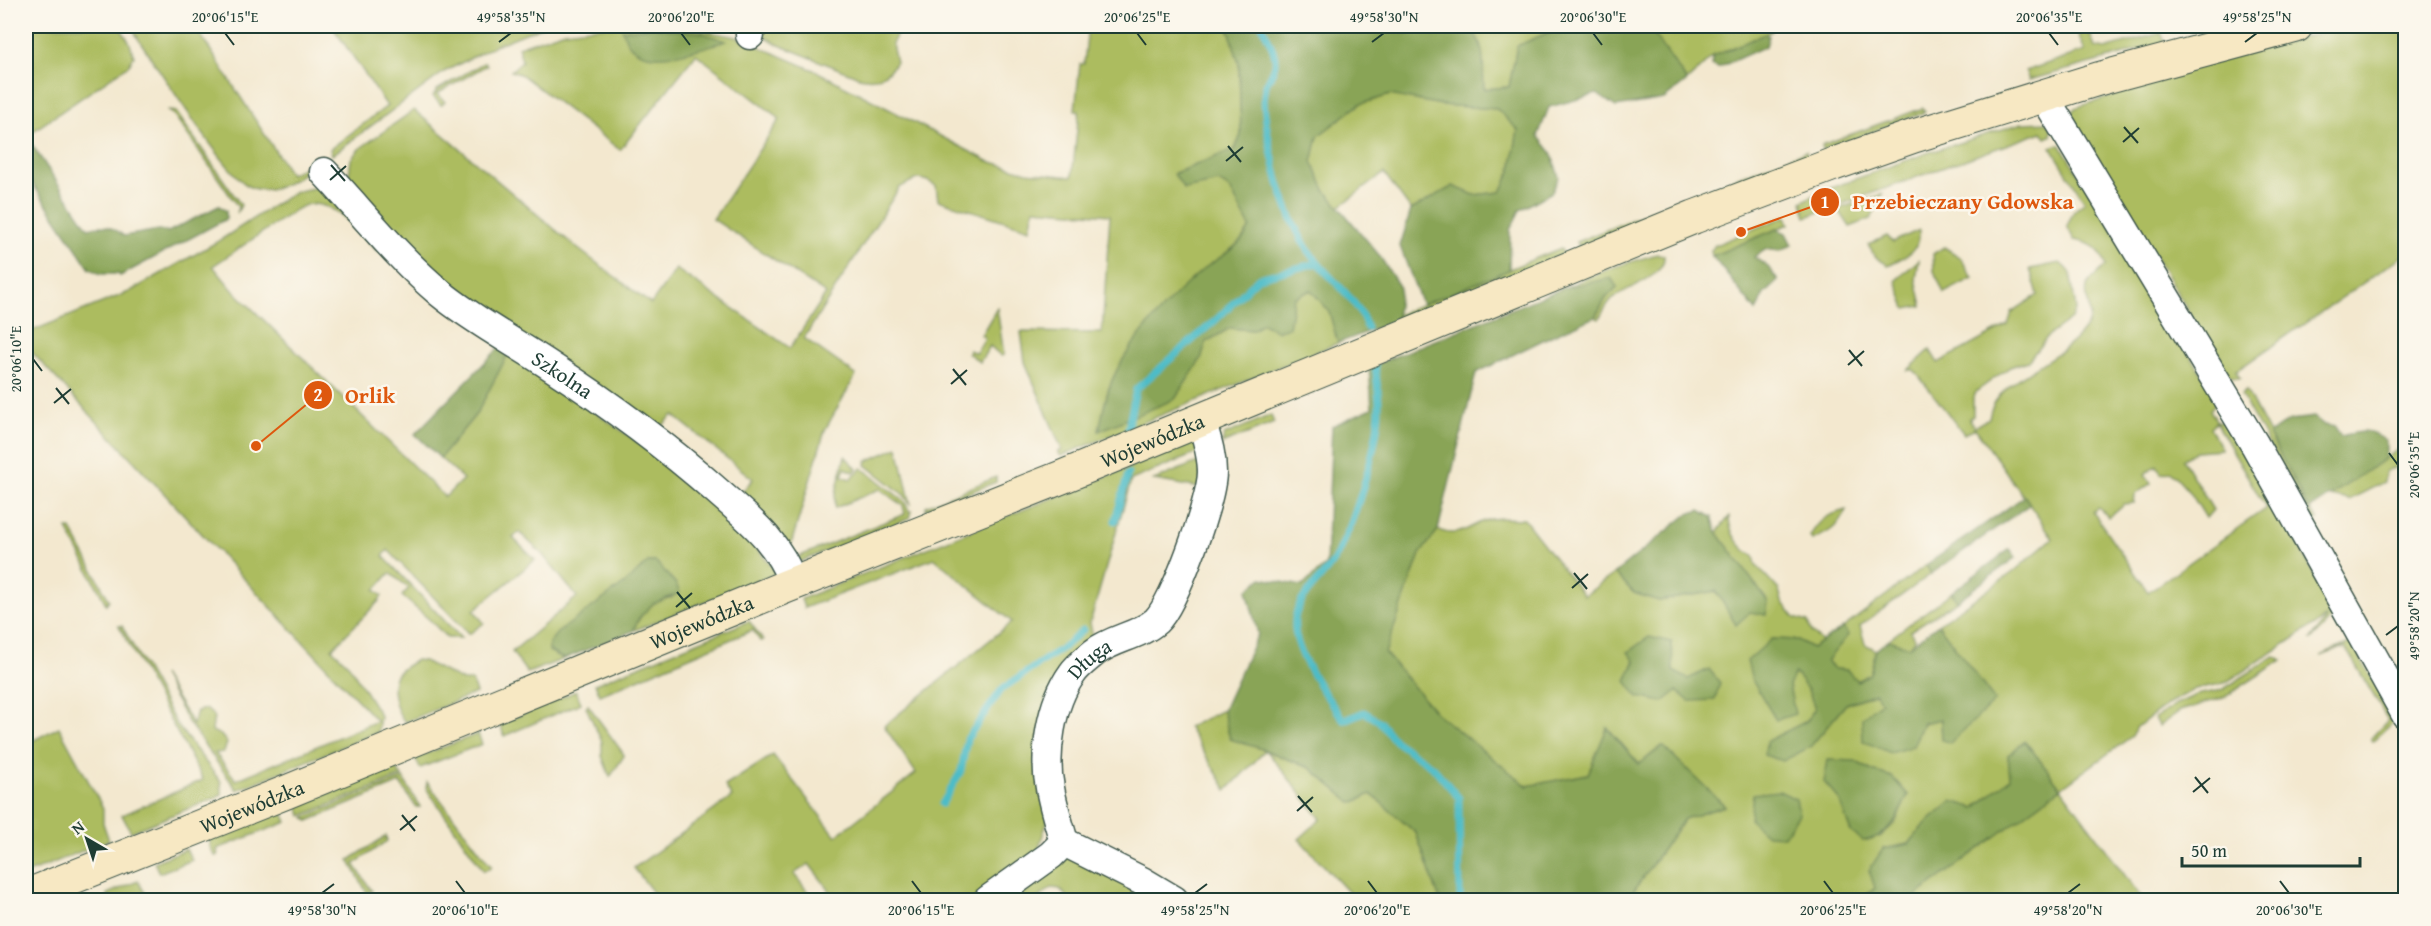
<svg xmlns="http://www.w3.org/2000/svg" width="2431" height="926" font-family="'Gentium Book Plus',serif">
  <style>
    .green { fill: #acbc5f; stroke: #667c4a; stroke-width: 1.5; fill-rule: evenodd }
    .forest { fill: #89a456; stroke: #547045; stroke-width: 1.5 }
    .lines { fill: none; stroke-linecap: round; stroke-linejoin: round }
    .stream { stroke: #4ebcc7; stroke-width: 7 }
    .street-casing { stroke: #3f574b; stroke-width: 31 }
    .secondary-casing { stroke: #3f574b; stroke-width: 35 }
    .street { stroke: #fff; stroke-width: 28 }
    .secondary { stroke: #f7e8c3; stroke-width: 33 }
    .ticks { fill: none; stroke: #1f3d34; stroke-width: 2 }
    .labels { text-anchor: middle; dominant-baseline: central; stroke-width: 5; stroke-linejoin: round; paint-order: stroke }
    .street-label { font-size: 21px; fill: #1f3d34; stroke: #fbf7ec }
    .leader { fill: none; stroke: #de580e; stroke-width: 2 }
    .callout-dot { fill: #de580e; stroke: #fbf7ec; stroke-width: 2 }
    .mark-label { font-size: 18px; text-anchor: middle; font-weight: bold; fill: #fff }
    .callout-label { font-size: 22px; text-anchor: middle; font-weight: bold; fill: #de580e; stroke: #fbf7ec; stroke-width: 5; stroke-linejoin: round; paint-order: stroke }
    .neatline { fill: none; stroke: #1f3d34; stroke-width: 2 }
    .ticks-label { font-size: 15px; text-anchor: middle; fill: #1f3d34 }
  </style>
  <rect width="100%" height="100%" fill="#fbf7ec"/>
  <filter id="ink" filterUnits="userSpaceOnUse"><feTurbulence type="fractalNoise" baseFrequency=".0167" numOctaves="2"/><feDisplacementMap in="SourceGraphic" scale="12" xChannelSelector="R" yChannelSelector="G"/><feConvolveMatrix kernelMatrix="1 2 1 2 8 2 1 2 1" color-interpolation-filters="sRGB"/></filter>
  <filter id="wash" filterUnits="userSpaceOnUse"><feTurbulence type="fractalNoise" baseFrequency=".008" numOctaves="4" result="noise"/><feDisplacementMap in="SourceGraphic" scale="24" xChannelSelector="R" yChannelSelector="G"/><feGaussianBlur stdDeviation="1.35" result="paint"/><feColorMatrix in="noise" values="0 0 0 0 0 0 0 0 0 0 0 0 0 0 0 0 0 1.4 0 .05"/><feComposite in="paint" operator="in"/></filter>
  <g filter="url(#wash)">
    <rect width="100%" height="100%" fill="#f3e8cf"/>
    <g class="green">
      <polygon points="26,26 119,26 129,41 134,56 129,65 26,136"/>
      <path d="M132,26h63l95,148 17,-8 14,-11c-14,19 -46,43 -71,32 -23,-10 -94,-123 -113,-150z"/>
      <polygon points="332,26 543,26 494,46 444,72 332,155 330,149 387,106"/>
      <path d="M607,26h71l59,11 79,34 172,90 39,11 45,5 7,-66 -4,-1 5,-46h4l4,-38h137l5,6 9,32 2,71 -6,14 -61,24 10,16 35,-7 11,7 20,38c-9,20 -33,31 -50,46 -34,29 -73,71 -90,112 -6,14 -7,31 -11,45l76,-31 26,-40 5,-17 24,-14 23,2 41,-32 17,-8 18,21 9,32 -277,113 -3,-4 4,-2 -37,-88 -4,-30 81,1 8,-118 -76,-6 -4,20 -92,-29 -2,-14c-17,-12 -20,-7 -37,2l-95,150 52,37 -31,55 -35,118 -52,-51 15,-18 -80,-64 -16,16 -208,-140 -101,-110 3,-22 8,-10 55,-39 163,138 74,56 25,-35 114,79 36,-54 -113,-75 67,-100 -84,-65 -76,96 -98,-75 -11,-4 11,-10 -4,-14 47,-16z"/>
      <path d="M757,26h144l-9,18 4,18c-10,15 -20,19 -37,15l-80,-32 -19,-11z"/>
      <polygon points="1348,26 1439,26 1415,33 1391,34"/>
      <path d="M1463,26h100l-46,20 -8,41 -25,2c-2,-25 2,-48 -21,-63z"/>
      <polygon points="1685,26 1768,26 1772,31 1713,56 1687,81 1654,34"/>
      <polygon points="2075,26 2087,26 2095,47 2105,49 2161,33 2165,43 2029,80 2025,71 2085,51"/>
      <polygon points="2345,26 2405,26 2405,254 2236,371 2240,378 2234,378 2226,374 2070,114 2075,108 2113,96 2115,89"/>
      <polygon points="485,62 487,65 437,94 445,102 441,105 433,96 437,90"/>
      <polygon points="1390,95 1442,105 1497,109 1518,130 1511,171 1501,192 1474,195 1453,186 1411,210 1384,173 1339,207 1325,190 1312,162 1318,136 1360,104"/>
      <polygon points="1923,108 1925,112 1823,150 1822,145"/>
      <polygon points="166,110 176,112 241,205 237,213 238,207 174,115"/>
      <polygon points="2048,122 2052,130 2051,136 2046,138 2042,132 1806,217 1802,202 1817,193 1927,153 2022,123"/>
      <path d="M2060,144l158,256 -8,10 7,12 12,-3 107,195 -26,27 17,-24 -102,66 -30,6 -26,14 -32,24 -5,9 -71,52 82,112h-233l151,-112 -36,-47 -17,14 3,23 -37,30 -22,-6 -29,24 -14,18 -26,5 -8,39 -8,7v5h-240l57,-81 41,-13 -63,-60 -23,18 -31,-36 -20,46 -61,12 -91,-73 -51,-60 35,-99 18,-24c25,10 32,-7 53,-11 10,-2 23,0 33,0l60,77 31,-23 19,20 25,8 58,-10 33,21 18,-10 -51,-70 12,-15c0,16 11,32 25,39l2,9 23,25 3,12 13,16 13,4 3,10 11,9 -10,7 -14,-8 -26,-1 22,75 -5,-29 6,-13 13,18 7,18 -8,13 -40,20 43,6 36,-43 31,-11 36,53 10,-23 18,-4 1,21 18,-84 -22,-32 74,-51 41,-35 -78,-110 -11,6 -50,-64h-6l22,-20 8,13 70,-38 4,-13 26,-17 -8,-26 30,-6 10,9 6,37 -5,10 -23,17 -20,25 -18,6 -33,24 -4,6v19l-4,2 5,9 15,-9c5,-39 71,-56 94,-87 15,-19 0,-28 4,-44 3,-9 12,-16 19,-21 -5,-18 -15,-23 -32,-26l-7,-14 7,-15 11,-9 -34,-55zM2216,422l50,86 -118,84 -55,-80 5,-4 11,9 15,-13 10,-1 1,-8 16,-12 -6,-9 12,-9 4,9 10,-3 19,21 16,26 7,-8 -30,-50 13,-9 25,-2 -11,-22zM1628,651l60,28 -62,2 9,-21zM1855,761l17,10 20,6 16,18 -13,28 -15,14 -29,-5 -12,-33z"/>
      <polygon points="1806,151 1808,156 1734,184 1730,180"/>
      <polygon points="1718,185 1720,190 1580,247 1576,242"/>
      <path d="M318,187l10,2 50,63c-17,-17 -40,-50 -68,-48 -4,0 -9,4 -13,5l-84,57 19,23 213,208 18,-18 -23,-21 37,-45 32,-61 143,100 91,79 34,42 -144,58c7,-16 19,-34 39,-33l4,-14 -20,-22h-8l-93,94 9,3 -37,14 -15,-21 65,-55 -35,-43 -23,-22 -6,6 22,22 -61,50 10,13 -15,11 -81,-84 -5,6 78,82h-14l-16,-17 -29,-25 7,-8 -19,-15 -15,17 7,6 -4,6 -46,47 17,16 28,45 3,6 -2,16 -141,58 -49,-68 -26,-47 31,50 4,-14 9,-2 8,7 -2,15 9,4 6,8 -3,9 -9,1 21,27 141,-59 -351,-375v-10l3,-4 100,-40 93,-53 72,-47z"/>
      <polygon points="1883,194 1871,219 1850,227 1838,209"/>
      <polygon points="1786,216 1789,224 1712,256 1711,251 1715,245"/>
      <path d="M1919,230c3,21 -15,27 -31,35l-12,-7 -8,-13 19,-9 6,6z"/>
      <polygon points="1944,247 1960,257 1973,278 1944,293 1934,271 1933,254"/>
      <polygon points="1561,248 1563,255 1396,321 1397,315"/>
      <path d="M1657,254l7,1c3,22 -38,32 -52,44 -6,6 -9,13 -13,20l-4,-2 11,-19 11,-11 -54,1 51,-21z"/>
      <polygon points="1919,260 1916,279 1922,306 1906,309 1896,280"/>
      <polygon points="997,308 1004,355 1001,356 990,346 980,362 968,353 969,350 976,353 985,338 981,335"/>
      <polygon points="2246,390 2309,510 2318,520 2313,522 2241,395"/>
      <polygon points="1271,415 1274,423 1222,444 1224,435"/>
      <polygon points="1197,440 1200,452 1131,480 1090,623 1094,643 1072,671 1048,819 1037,854 979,900 837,900 809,864 794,874 814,900 659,900 634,868 732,797 725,786 773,755 836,836 916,773 884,726 1012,622 934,558 804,608 801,599"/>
      <polygon points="2405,445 2405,469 2396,467 2386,471 2384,482 2349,500 2330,496"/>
      <polygon points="898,447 911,505 904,495 866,465 867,461"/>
      <polygon points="845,456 857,469 854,472 845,468 842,476 850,479 862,468 904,501 910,512 912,511 910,518 799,562 795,558 905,514 903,506 880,489 835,508 835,496"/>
      <polygon points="1200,461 1201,488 1154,480"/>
      <polygon points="996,477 996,482 926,510 926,506"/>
      <path d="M1846,510c-7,17 -18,23 -34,30l-2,-4c10,-17 17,-21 36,-26z"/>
      <polygon points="67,529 71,529 109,600 106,604"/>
      <polygon points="1926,565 1931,574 1860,626 1865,644 1876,650 1870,674 1856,681 1847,670 1834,669 1827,660 1848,635 1843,628"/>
      <polygon points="1952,592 1957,601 1910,631 1915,640 1909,647 1888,640"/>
      <polygon points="749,621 763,640 760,641 753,630 600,695 595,684"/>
      <polygon points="119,626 122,626 177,725 221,782 222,795 131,832 122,815 203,780"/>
      <polygon points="2351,642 2396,720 2373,741 2371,738 2388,720 2345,647 2321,656"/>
      <polygon points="2275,656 2282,660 2225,697 2180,711 2159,726 2155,718 2176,704 2196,695 2222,690"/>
      <path d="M416,660l8,1 39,20h9l4,12 -71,29c-9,-8 -16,-36 -9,-47 4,-6 14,-11 20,-15z"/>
      <polygon points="576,691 581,703 504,736 500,724"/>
      <polygon points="588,705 623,753 624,756 610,777 602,756 602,742 586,707"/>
      <polygon points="1223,710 1230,739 1265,750 1310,768 1352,803 1371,794 1416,833 1440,900 1356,900 1299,839 1321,819 1266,750 1227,790 1188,727"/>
      <polygon points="59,727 103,808 103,823 109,840 26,874 26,744"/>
      <polygon points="478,734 482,744 420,768 415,758"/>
      <polygon points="394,766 402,776 301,816 298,804"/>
      <polygon points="403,778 420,807 416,807 400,783 308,821 305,817"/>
      <polygon points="427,782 492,867 484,871 426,788"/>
      <polygon points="282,810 287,822 217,849 218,855 215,856 210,847 210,839"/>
      <polygon points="386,836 387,841 354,864 372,891 367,893 349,860"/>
      <polygon points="186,849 192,860 159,873 154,862"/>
      <polygon points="1070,851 1162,900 1070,900 1060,889 1052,888 1035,900 1024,900 1021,897 1016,900 1008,900"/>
      <polygon points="138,881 145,893 139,900 111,900 107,894"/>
    </g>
    <g class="forest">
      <path d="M1225,26c40,-1 80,-3 119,0 23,1 45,9 68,7 20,-1 43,-18 61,-1 14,14 9,40 11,57l25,-2 8,-41 46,-20h85l39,55 -23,18 -48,8 -19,-13 -48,13 -11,29 13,16 8,25 -7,15 -32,18 -10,20 -1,40 -87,35 -22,-59 11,-36 42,-24 21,9 27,-3 10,-21 7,-41 -21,-21 -55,-4 -52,-10 -30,9 -42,32 -6,26 13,28 54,65 21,33 -4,33 -58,22 -9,-32 -18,-21 -17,8 -5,29 -13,4 -13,-8 -10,7 -23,-2 -24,14 -5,17 -26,40 -76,32c3,-15 6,-31 11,-45 13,-38 60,-88 90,-114 17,-14 42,-25 50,-45l-20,-38 -11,-7 -35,7 -10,-15 61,-25 6,-14 -2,-71 -9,-32z"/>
      <path d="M653,27l49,6 24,8c-26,7 -79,29 -98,2 -3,-4 -4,-10 -6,-13z"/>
      <polygon points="1765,34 1769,36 1766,46 1718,68 1711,65 1713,56"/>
      <path d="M32,145l56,83c16,-4 22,-3 36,8l35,-6 9,2 51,-26 7,5v8l-106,57 -2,-2h-17l-11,-5 -64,-95v-13z"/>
      <polygon points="1777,229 1786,233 1792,245 1780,251 1765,249 1754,257 1768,267 1778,281 1764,294 1756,311 1712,256"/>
      <polygon points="1611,278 1617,287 1606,298 1595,317 1553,335 1476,373 1438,530 1420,554 1385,653 1436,713 1527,786 1588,774 1607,728 1639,764 1663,746 1725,806 1684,819 1627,900 1440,900 1416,833 1371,794 1352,803 1310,768 1265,750 1230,739 1223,710 1258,634 1247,590 1262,578 1302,586 1326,565 1332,426 1372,408 1369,367 1563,288"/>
      <polygon points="500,347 509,352 477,413 440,458 415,434"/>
      <path d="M2314,417l10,8 11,2 6,9c20,-5 29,-7 45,5v17l-77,52 -40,-76 21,-14z"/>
      <polygon points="2025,496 2030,504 1931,574 1926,565"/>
      <polygon points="1700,510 1712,517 1717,532 1768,602 1766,615 1750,612 1736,625 1716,591 1659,601 1634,593 1615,573 1688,514"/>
      <polygon points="2010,549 2016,557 1957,601 1952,592"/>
      <polygon points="648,562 656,562 676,584 680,593 653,604 639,618 633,631 564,659 549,651 549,643 557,633 625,583"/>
      <polygon points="1938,624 1995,701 1950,743 1942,740 1941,719 1923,723 1913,746 1891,753 1863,741 1862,718 1881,702 1876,693 1846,704 1810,747 1783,761 1764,755 1767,741 1807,721 1815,708 1808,690 1795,673 1789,686 1795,714 1776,720 1752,680 1747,661 1772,639 1798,640 1812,648 1843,628 1848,635 1827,661 1834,669 1847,670 1857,681 1870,674 1876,650 1888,640 1909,647"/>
      <polygon points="1649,637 1672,642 1673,671 1688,679 1709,669 1720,683 1715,700 1689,701 1677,691 1663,702 1638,697 1626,681 1635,661 1628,652"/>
      <polygon points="2025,741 2061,788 1910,900 1867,900 1867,895 1875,888 1869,870 1883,849 1909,844 1923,826 1952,801 1975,808 2010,778 2008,755"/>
      <path d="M1828,760l27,1 17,10 20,6 16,18c-12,25 -16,40 -45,46l-12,-9 -12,-33 -15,-17z"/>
      <polygon points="1779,791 1796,799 1799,814 1784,836 1767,835 1750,820 1753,794"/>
    </g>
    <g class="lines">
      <g class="stream">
        <path d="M1262,26c5,11 17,30 12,42 -2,7 -8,14 -9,21 -4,21 8,71 13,91 8,28 21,61 40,83 17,21 41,38 49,65"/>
        <path d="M1375,364c1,14 4,28 4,41 1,36 -28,132 -49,161 -12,17 -32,31 -35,53 -4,30 31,78 49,101l20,-8 15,9 16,20 38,26 26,31 1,102"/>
        <polyline points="1128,428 1136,389 1217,319 1258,278 1317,263"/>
        <polyline points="1115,521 1128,474"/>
        <polyline points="942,804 961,771 967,739 1002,689 1065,646 1083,630"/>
      </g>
    </g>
  </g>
  <g filter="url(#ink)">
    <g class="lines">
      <defs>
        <g id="street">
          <polyline points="750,26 750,35"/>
          <polyline points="2044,96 2255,445 2406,715"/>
          <path id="s1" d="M324,172c37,39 75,87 116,121 33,27 71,47 106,70 60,39 118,81 171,128 35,31 59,48 77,93"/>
          <path id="s2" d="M1064,842c-5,-18 -11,-36 -14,-54 -7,-34 1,-85 22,-114 5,-8 16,-16 23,-22 18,-14 44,-16 61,-31 19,-18 56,-122 56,-149 0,-19 -6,-35 -11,-53"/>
          <polyline points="1064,842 1142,881 1174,900"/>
          <polyline points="988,900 1051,855 1064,842"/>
        </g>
        <g id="secondary">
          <path id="s3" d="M26,896l258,-103 501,-206 277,-110 632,-260 140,-53 80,-28 184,-57 198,-53"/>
        </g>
      </defs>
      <use href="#street" class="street-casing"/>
      <use href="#secondary" class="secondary-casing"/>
      <use href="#street" class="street"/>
      <use href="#secondary" class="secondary"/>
    </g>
  </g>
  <path class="ticks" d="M225,33l9,12M681,33l9,12M1137,33l9,12M1593,33l9,12M2049,33l9,12M499,42l12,-9M1372,42l12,-9M2245,42l12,-9M2124,127l14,16M2123,142l16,-14M1228,146l13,16M1226,161l17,-14M331,165l14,16M330,180l16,-14M1849,350l13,16M33,359l9,12M1848,365l16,-14M953,369l13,16M951,384l16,-14M56,388l13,16M54,403l17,-14M2389,453l9,12M1574,573l13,16M1572,588l16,-14M677,592l13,16M676,607l16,-14M2386,635l12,-9M2195,777l13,16M2193,792l17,-14M1298,796l14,16M1297,811l16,-14M402,815l13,16M400,830l17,-14M456,881l9,12M912,881l9,12M1368,881l9,12M1824,881l9,12M2280,881l9,12M322,893l12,-9M1195,893l12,-9M2068,893l12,-9"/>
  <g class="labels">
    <g class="street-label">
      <text stroke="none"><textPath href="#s1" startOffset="315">Szkolna</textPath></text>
      <text stroke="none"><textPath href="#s3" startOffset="1215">Wojewódzka</textPath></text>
      <text stroke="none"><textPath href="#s3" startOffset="729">Wojewódzka</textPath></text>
      <text stroke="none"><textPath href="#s2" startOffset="198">Długa</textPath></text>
      <text stroke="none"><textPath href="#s3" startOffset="243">Wojewódzka</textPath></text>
    </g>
  </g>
  <path class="leader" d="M1741 232L1825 202M256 446L318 395"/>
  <g class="callout-dot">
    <circle cx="1741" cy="232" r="6"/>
    <circle cx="256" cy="446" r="6"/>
    <circle cx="1825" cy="202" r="15"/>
    <circle cx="318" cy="395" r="15"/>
  </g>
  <g class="mark-label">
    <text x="1825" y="208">1</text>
    <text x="318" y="401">2</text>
  </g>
  <g class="callout-label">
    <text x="1963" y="209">Przebieczany Gdowska</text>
    <text x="370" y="403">Orlik</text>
  </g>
  <rect width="2431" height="926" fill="none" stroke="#fbf7ec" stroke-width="66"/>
  <g transform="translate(87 839) rotate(321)" stroke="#fbf7ec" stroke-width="4.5" paint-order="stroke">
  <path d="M0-4.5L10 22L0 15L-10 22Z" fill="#1f3d34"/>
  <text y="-9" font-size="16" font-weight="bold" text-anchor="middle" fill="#1f3d34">N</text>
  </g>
  <path d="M2182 857v9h178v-9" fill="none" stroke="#1f3d34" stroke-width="3"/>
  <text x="2191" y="857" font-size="18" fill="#1f3d34" stroke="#fbf7ec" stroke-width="4.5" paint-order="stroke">50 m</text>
  <rect x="33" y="33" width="2365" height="860" class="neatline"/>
  <g class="ticks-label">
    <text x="225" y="22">20°06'15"E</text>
    <text x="511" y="22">49°58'35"N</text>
    <text x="681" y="22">20°06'20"E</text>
    <text x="1137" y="22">20°06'25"E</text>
    <text x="1384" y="22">49°58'30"N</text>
    <text x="1593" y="22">20°06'30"E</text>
    <text x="2049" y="22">20°06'35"E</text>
    <text x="2257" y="22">49°58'25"N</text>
    <text transform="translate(16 359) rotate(-90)" y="5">20°06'10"E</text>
    <text transform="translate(2414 465) rotate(-90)" y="5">20°06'35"E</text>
    <text transform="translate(2414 626) rotate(-90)" y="5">49°58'20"N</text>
    <text x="322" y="915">49°58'30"N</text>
    <text x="465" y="915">20°06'10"E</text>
    <text x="921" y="915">20°06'15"E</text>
    <text x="1195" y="915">49°58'25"N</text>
    <text x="1377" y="915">20°06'20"E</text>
    <text x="1833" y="915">20°06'25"E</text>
    <text x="2068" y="915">49°58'20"N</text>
    <text x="2289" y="915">20°06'30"E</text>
  </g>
</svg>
